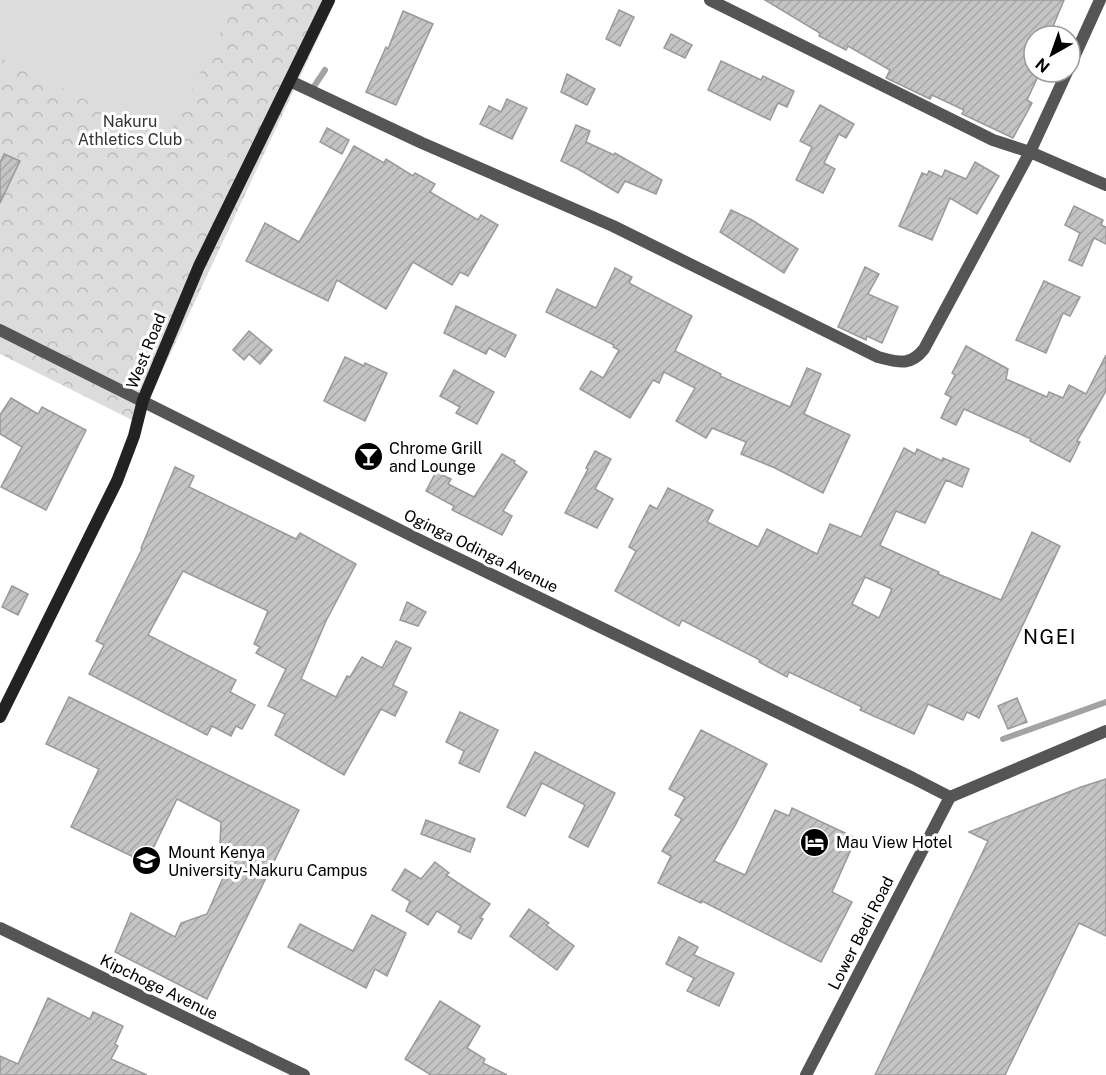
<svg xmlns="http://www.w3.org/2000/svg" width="1106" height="1075" font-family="'Public Sans',sans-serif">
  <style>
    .park { fill: url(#park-crowns) }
    .pitch { fill: #dcdcdc }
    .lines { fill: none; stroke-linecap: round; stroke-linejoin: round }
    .stream { stroke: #a3a3a3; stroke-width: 6 }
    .building { fill: url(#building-hatch); stroke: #999; stroke-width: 1.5; fill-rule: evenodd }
    .street { stroke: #555; stroke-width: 12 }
    .secondary { stroke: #222; stroke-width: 12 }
    .labels { text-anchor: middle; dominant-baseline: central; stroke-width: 6; stroke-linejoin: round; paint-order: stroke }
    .park-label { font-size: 16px; fill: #333; stroke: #fff }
    .street-label { font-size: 16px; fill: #000; stroke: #fff }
    .poi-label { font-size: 16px; fill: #000; stroke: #fff; text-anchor: start }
    .quarter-label { font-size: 20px; letter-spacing: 1.5px; fill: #000; stroke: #fff }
  </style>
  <defs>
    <pattern id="park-crowns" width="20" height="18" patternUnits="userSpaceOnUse" patternTransform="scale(1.5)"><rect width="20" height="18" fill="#dcdcdc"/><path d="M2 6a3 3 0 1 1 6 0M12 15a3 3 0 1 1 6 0" fill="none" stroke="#bbb"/></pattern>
    <pattern id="building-hatch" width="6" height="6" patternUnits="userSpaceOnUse" patternTransform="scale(1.5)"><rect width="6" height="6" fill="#c4c4c4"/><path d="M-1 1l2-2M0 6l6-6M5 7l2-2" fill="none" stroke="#a7a7a7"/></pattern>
  </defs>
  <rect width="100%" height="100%" fill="#fff"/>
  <polygon class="park" points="0,0 336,0 138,423 0,354"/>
  <polygon class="pitch" points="0,0 237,0 167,139 0,58"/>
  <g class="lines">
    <g class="stream">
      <polyline points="313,88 325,70"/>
      <polyline points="1003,739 1106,702"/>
    </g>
  </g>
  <g class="building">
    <polygon points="765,0 1064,0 1049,36 1034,36 1034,72 1040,72 1027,100 1032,103 1013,138 962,114 964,110 932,95 930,99 886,78 890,70 848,46 846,50 819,36 820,33"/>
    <polygon points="619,10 634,17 620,46 606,39"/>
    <polygon points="403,11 433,24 396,105 366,92 386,47 388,49"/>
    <polygon points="671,34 692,45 685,58 664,48"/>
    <polygon points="721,61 761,80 763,76 794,91 787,107 778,103 770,120 708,90"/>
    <polygon points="567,74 595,89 587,105 561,92"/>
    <polygon points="507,99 527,108 512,139 480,124 489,106 501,112"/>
    <polygon points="820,105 854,124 846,138 839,134 824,163 835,169 823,193 796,180 812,147 800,141"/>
    <polygon points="576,125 590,131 586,142 614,155 615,153 662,180 656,194 625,181 618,193 578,169 561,161"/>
    <polygon points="327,128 349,140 342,154 320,142"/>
    <polygon points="354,146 384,163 386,159 413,176 415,173 435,184 430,192 478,220 481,215 498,225 468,276 460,272 452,285 413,262 386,309 337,280 328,301 246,261 265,223 299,242"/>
    <polygon points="4,154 20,161 0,203 0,163"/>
    <polygon points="975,162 999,176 977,214 950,198 932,240 899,226 922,173 927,175 929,171 942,177 945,170 966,179"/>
    <polygon points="1074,206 1103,220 1101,225 1106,227 1106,244 1094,238 1082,266 1069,260 1080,233 1065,225"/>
    <polygon points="731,210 752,220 798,249 784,273 720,232"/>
    <polygon points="865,267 879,274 868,294 898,307 882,343 867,336 866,340 838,327"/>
    <polygon points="615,268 632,277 629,283 692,316 675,351 721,374 720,376 790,407 807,368 821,374 804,414 850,435 823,493 775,468 741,454 746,442 712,428 706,438 676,421 695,388 664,372 659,383 653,380 630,418 580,389 591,371 603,378 619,350 613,347 614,345 546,312 557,289 596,308"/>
    <polygon points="1044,281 1080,297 1070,316 1063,313 1046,353 1016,340"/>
    <polygon points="456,306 516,335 505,357 489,348 486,354 444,333"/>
    <polygon points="249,331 272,350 260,364 249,354 244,360 233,350"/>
    <polygon points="966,346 1008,369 1006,379 1047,397 1049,392 1063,398 1069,385 1086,394 1106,355 1106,391 1077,441 1080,442 1070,462 1030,441 1031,439 964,409 956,425 941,418 951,397 945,394 955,375 952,373"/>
    <polygon points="345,357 364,366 365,363 387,373 365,421 324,401"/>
    <polygon points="454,370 494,392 477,424 456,413 460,407 440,396"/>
    <polygon points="11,398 38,414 42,407 86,430 46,510 1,487 22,447 0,434 0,415"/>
    <path d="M904,448l11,6 2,-5 25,12 1,-3 26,11 -7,18 -16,-7 -21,43 -29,-12 -16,34 1,1 58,26 -1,2 63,26 31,-68 28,14 -81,172 -12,-6 -4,8 -35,-16 -14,30 -54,-24 2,-3 -73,-35 -2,5 -28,-15 1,-2 -78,-40 -3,6 -64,-35 21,-40 -7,-4 8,-17 13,-25 7,4 11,-21 45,22 -6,12 51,25 9,-18 50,25 13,-30 31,13zM865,577l27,12 -13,29 -27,-14z"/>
    <polygon points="595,451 611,459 595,489 613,499 597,528 565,513 588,469 586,468"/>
    <polygon points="502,454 515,461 514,463 527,472 503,511 512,516 502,535 452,510 454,506 426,491 436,472 451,479 448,484 474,497"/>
    <polygon points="175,467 194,476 189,487 296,539 300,533 356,564 326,621 301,679 336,697 347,676 350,677 362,657 382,668 396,641 411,648 393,685 407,692 395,716 381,709 344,775 275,735 285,714 268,706 286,669 256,653 260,647 254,644 268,611 183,571 148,635 236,680 230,692 255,705 242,729 236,726 231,736 212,726 207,735 89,674 104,645 96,641 142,549 141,548"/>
    <polygon points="12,586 28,594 18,615 2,607"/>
    <polygon points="407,602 426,612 418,626 400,620"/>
    <polygon points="69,697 299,810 207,999 115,952 131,913 175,937 181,923 207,914 235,851 220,843 221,822 177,799 146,863 71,827 99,769 46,744"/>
    <polygon points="1017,698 1027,722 1008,729 998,706"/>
    <polygon points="460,712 498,730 479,772 459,763 464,751 446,742"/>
    <polygon points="701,730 767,764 736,824 714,861 745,875 775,810 789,816 792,808 856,838 832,892 852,902 821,962 702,901 701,903 658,883 671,856 662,851 682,819 675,815 685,797 669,789"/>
    <polygon points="535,752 615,793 588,847 569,837 585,805 542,783 525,816 507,807"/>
    <polygon points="1106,779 1106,936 1079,923 1005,1075 875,1075 988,841 969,832 1081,787"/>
    <polygon points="426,820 475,839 470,852 421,834"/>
    <polygon points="435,862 449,873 446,875 490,904 480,918 483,919 471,939 458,932 461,926 437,911 428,925 406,911 410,901 392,890 405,869 421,879"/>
    <polygon points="529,909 549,923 546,925 574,946 557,970 510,936"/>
    <polygon points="372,915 406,933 387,976 375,969 366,988 288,947 300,924 353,951"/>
    <polygon points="679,937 698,947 694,955 734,973 719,1006 687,991 694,978 666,964"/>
    <polygon points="48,998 90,1019 93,1012 123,1026 115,1044 118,1046 111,1059 147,1075 0,1075 0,1056 18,1064"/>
    <polygon points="440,1001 480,1026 467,1048 485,1059 483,1063 507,1075 431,1075 405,1059"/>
  </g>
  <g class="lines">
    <g class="street">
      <polyline points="710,0 993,140 1030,152 1106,185"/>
      <polyline points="1070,66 1100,0"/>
      <path d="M290,81l132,62 191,83 265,131c20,5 32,10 46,-8l106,-197 37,-80"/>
      <polyline points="0,330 424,542 913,778 950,797"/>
      <polyline points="0,928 304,1075"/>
      <polyline points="806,1075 950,797 1106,731"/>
    </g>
    <polyline class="secondary" points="0,717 117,481 134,436 143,400 199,266 329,0"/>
  </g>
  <defs>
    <symbol id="bar-disc" viewBox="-11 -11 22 22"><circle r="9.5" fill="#000" stroke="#fff"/><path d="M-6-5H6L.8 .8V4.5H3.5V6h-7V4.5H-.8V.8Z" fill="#fff"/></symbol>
    <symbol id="hotel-disc" viewBox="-11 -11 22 22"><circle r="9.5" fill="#000" stroke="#fff"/><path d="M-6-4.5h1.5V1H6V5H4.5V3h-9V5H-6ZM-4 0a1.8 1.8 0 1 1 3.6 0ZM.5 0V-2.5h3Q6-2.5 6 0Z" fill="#fff"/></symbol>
    <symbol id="university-disc" viewBox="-11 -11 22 22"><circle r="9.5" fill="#000" stroke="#fff"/><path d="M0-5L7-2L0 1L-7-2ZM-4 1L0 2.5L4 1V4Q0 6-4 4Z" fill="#fff"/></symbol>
  </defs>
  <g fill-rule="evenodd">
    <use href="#bar-disc" x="352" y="440" width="33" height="33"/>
    <use href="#hotel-disc" x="798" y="826" width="33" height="33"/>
    <use href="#university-disc" x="130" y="844" width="33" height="33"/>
  </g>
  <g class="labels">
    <g class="park-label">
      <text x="130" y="121">Nakuru<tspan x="130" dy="18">Athletics Club</tspan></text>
    </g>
    <g class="street-label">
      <text transform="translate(146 351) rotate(-68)">West Road</text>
      <text transform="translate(481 551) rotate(26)">Oginga Odinga Avenue</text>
      <text transform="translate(861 933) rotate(-63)">Lower Bedi Road</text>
      <text transform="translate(159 987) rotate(26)">Kipchoge Avenue</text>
    </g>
    <g class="poi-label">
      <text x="389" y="448">Chrome Grill<tspan x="389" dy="18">and Lounge</tspan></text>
      <text x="836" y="842">Mau View Hotel</text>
      <text x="168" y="852">Mount Kenya<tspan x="168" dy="18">University-Nakuru Campus</tspan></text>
    </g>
    <g class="quarter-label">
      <text x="1050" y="637">NGEI</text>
    </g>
  </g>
  <g transform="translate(1052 54) rotate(220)"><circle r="28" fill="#ffffff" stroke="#999999" stroke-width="1.5"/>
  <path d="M0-4.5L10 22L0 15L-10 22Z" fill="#000000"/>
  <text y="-9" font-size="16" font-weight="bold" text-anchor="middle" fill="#000000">N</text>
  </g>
</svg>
